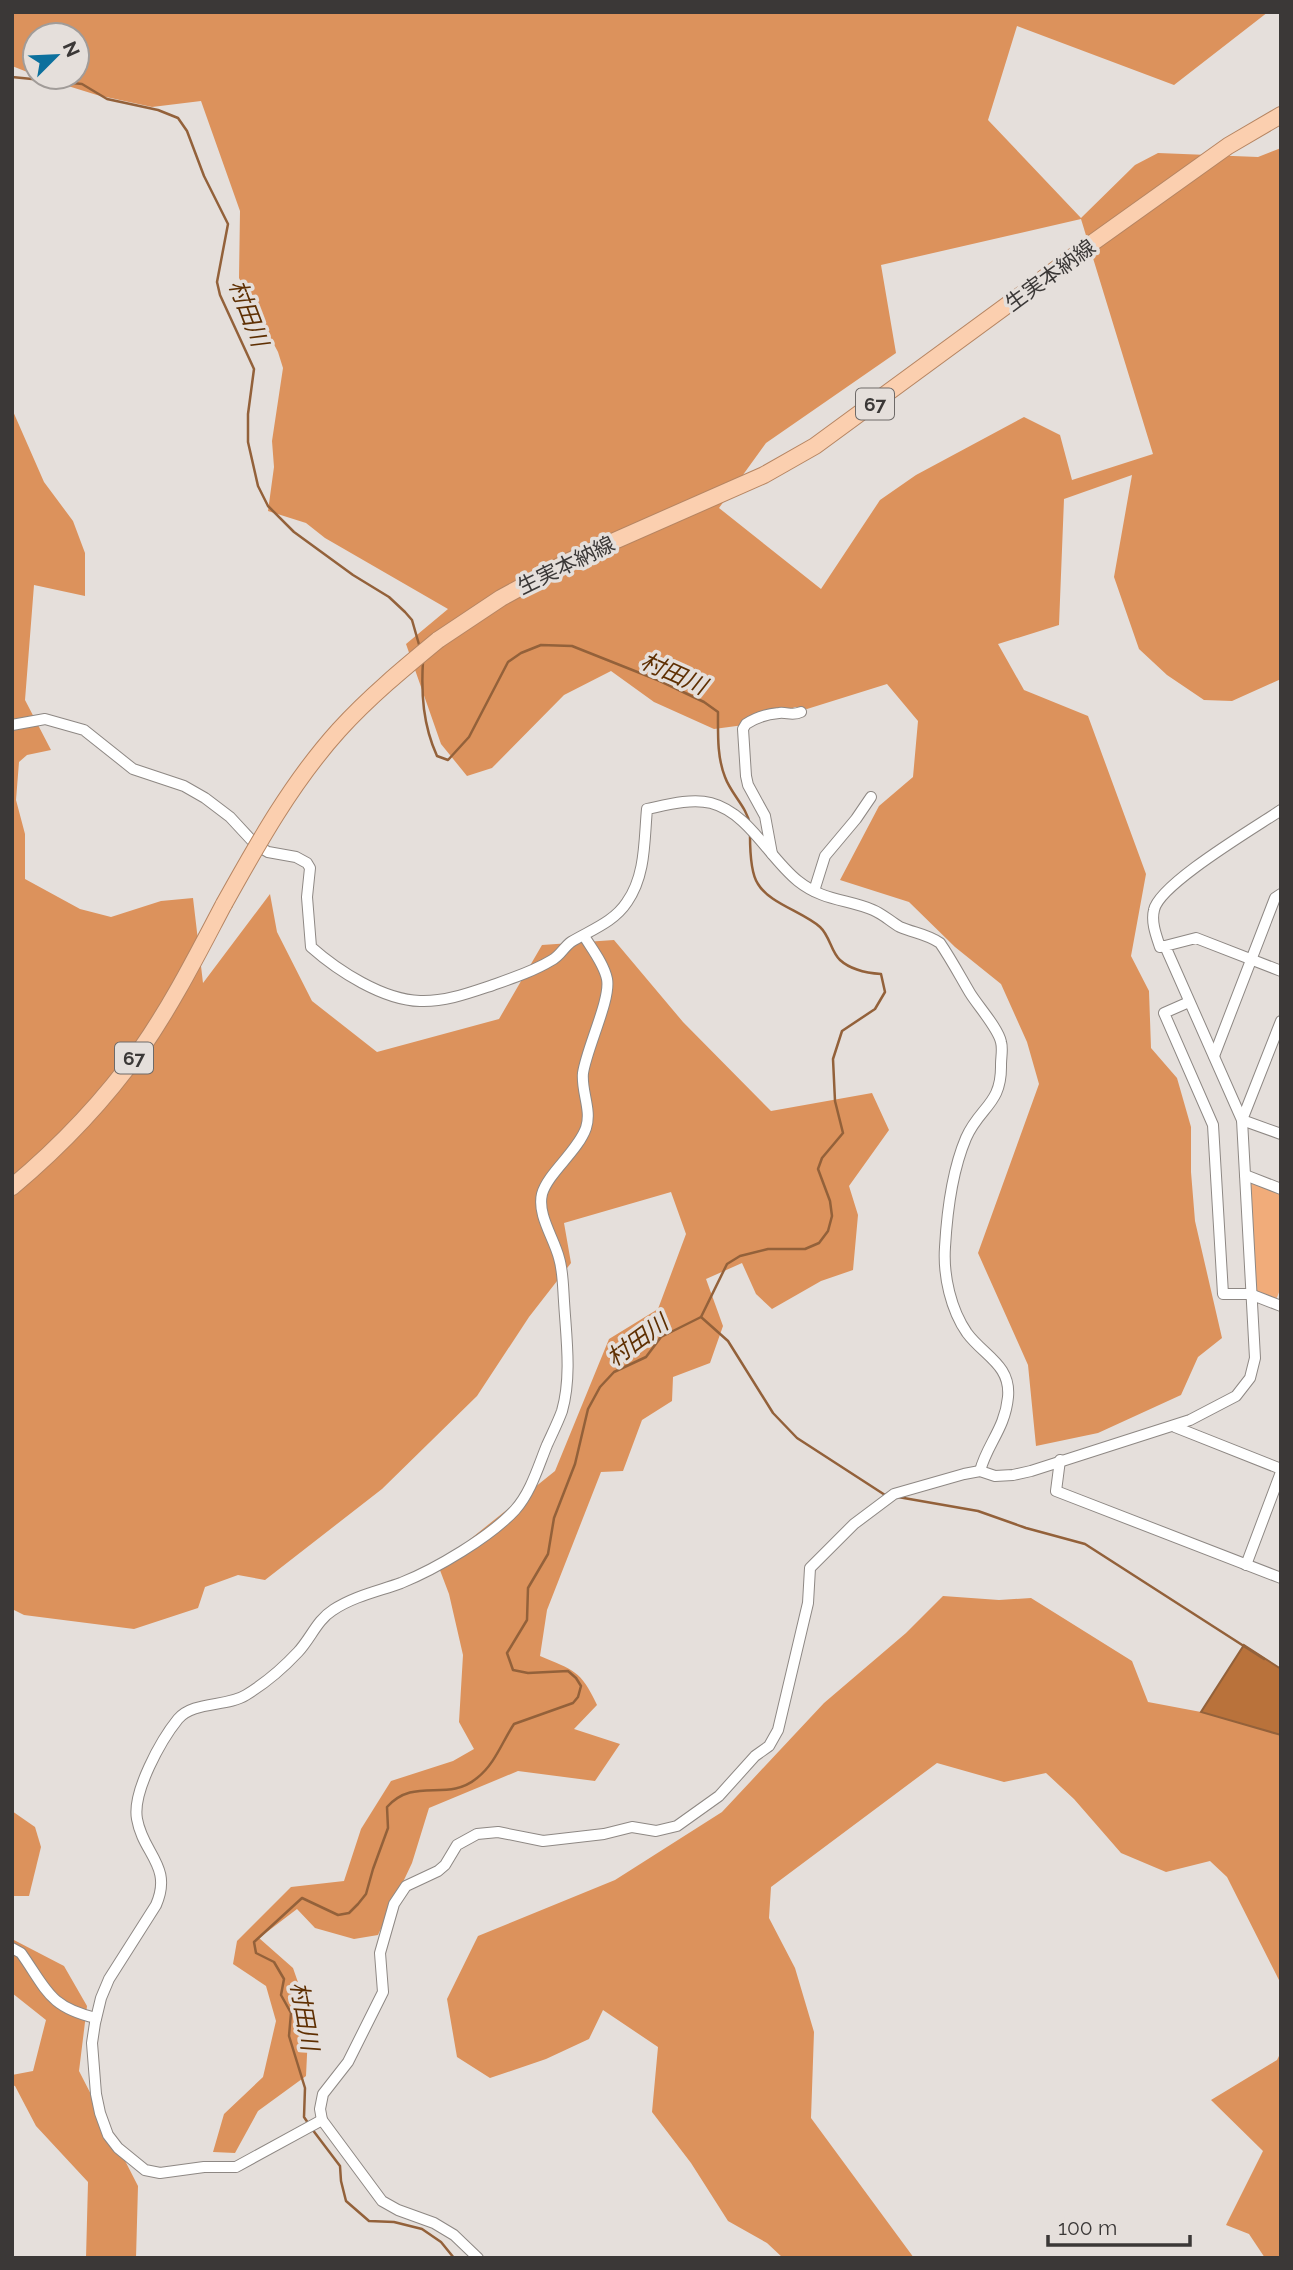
<svg xmlns="http://www.w3.org/2000/svg" width="1293" height="2270" font-family="Raleway,'Noto Sans JP',sans-serif">
  <style>
    .green { fill: #f1ac7a }
    .forest { fill: #dc925c; fill-rule: evenodd }
    .water { fill: #b9723b; stroke: #93613a; stroke-width: 2 }
    .lines { fill: none; stroke-linecap: round; stroke-linejoin: round }
    .stream { stroke: #93613a; stroke-width: 2.5 }
    .minor-casing { stroke: #8e8884; stroke-width: 12 }
    .primary-casing { stroke: #b68562; stroke-width: 18 }
    .minor { stroke: #fff; stroke-width: 10 }
    .primary { stroke: #fbcfaf; stroke-width: 16 }
    .primary-bridge-casing { stroke: #b68562; stroke-width: 18; stroke-linecap: butt }
    .primary-bridge { stroke: #fbcfaf; stroke-width: 16 }
    .labels { text-anchor: middle; dominant-baseline: central; stroke-width: 7; stroke-linejoin: round; paint-order: stroke }
    .shield { fill: #e5dfdb; stroke: #6e6a68; stroke-width: 2 }
    .shield-label { font-size: 19px; font-weight: bold; fill: #3b3837 }
    .street-label { font-size: 21px; fill: #3b3837; stroke: #e5dfdb }
    .water-label { font-size: 23px; font-style: italic; fill: #5e2f02; stroke: #e5dfdb }
  </style>
  <rect width="100%" height="100%" fill="#e5dfdb"/>
  <polygon class="green" points="1253,1182 1281,1193 1281,1287 1276,1300 1256,1292 1253,1288 1247,1184"/>
  <g class="forest">
    <path d="M12,12h1256l-94,73 -157,-59 -29,94 93,98 54,-53 23,-12 100,4 23,-9v531l-49,22 -28,-1 -37,-25 -28,-26 -25,-72 18,-102 -68,24 -5,126 -61,19 26,46 64,26 58,158 -15,82 18,35 2,57 26,30 14,49v45l4,49 27,117 -24,19 -17,38 -83,38 -62,13 -8,-81 -50,-112 61,-169 -12,-42 -26,-58 -46,-37 -46,-45 -69,-22 39,-74 34,-29 5,-56 -31,-37 -80,25 -12,-2 -36,16 -45,6 -60,-27 -43,-31 -47,24 -72,73 -25,8 -26,-32 -35,-100 42,-35 -123,-71 -19,-15 -38,-12 6,-44 -2,-26 11,-73 -5,-16 -39,-74 1,-67 -39,-110 -49,6 -55,-12 -58,-18h38v-42h-42v40l-23,-9zM1081,219l72,235 -81,26 -12,-45 -36,-18 -108,58 -36,25 -59,89 -102,-81 47,-65 130,-90 -15,-88z"/>
    <path d="M12,409l32,73 29,39 12,32v43l-51,-11 -9,115 26,50 -24,5 -8,7 -3,38 9,34v45l55,30 31,8 50,-16 32,-3 10,85 67,-89 7,38 35,69 65,51 122,-33 43,-74 72,-5 69,82 88,89 101,-18 17,37 -40,56 9,29 -5,55 -32,11 -49,28 -16,-15 -14,-31 -36,16 17,47 -13,37 -37,14 -1,24 -30,19 -19,51 -22,1 -54,138 -7,46c33,14 41,14 57,49l-23,24 46,15 -25,37 -77,-10 -89,37 -17,55 -34,72 -24,4 -39,-11 -18,-19 -38,29 34,30 16,46 -3,62 -48,35 -23,42 -22,-1 11,-38 39,-37 13,-56 -10,-35 -33,-22 4,-23 54,-54 53,-6 17,-52 30,-48 62,-20 21,-12 -15,-27 4,-67 -14,-61 -11,-29 117,-94 54,-132 49,-30 28,-75 -15,-42 -107,31 7,40 -42,54 -52,79 -95,93 -117,91 -27,-5 -33,12 -7,21 -64,21 -110,-14 -12,-6z"/>
    <polygon points="943,1596 999,1600 1031,1598 1132,1661 1148,1702 1201,1712 1281,1735 1281,1984 1227,1877 1210,1861 1166,1872 1121,1853 1074,1799 1046,1773 1004,1782 937,1763 771,1887 769,1918 795,1968 814,2032 811,2118 914,2258 783,2258 767,2243 728,2221 691,2163 652,2112 658,2047 603,2010 589,2039 546,2059 490,2078 457,2057 447,1999 478,1936 615,1880 722,1812 824,1703 906,1633"/>
    <polygon points="12,1811 35,1827 41,1847 29,1896 12,1896"/>
    <polygon points="12,1939 64,1966 87,2006 79,2071 138,2186 136,2258 86,2258 88,2182 36,2126 15,2086 12,2085 12,2075 33,2071 46,2020 12,1993"/>
    <polygon points="1281,2052 1281,2258 1265,2258 1249,2234 1226,2225 1263,2151 1211,2100 1277,2060"/>
  </g>
  <polygon class="water" points="1244,1645 1281,1669 1281,1735 1201,1712"/>
  <g class="lines">
    <g class="stream">
      <polyline points="12,77 82,84 107,99 158,110 178,118 187,131 204,176 228,224 217,282 220,295 254,369 248,414 248,442 258,486 268,506 294,532 353,575 389,597 405,612 412,620 420,648"/>
      <path d="M423,661c-2,33 0,64 14,95l11,4 21,-23 39,-75 13,-9 20,-8 31,1 88,35 44,21 14,10c0,22 -1,45 7,65 6,17 22,30 25,48"/>
      <polyline points="701,1317 728,1341 773,1413 797,1438 885,1495"/>
      <polyline points="898,1497 978,1511 1026,1528 1085,1544 1264,1659"/>
      <path d="M308,2123l-4,-6 1,-29 -16,-52 2,-23 -10,-18 3,-16 -10,-17 -18,-9 -2,-11 48,-44 36,17 11,-2 9,-9 8,-10 7,-25 15,-41 -1,-21c28,-31 60,-4 90,-29 18,-14 25,-36 37,-54l59,-21 5,-6 3,-11 -5,-8 -8,-7 -40,2 -15,-3 -6,-17 20,-33 1,-32 20,-34 6,-36 21,-54 13,-55 12,-22 14,-15 32,-15 15,-20 40,-20 26,-53 13,-8 28,-7h37l14,-6 9,-12 4,-15 -2,-15 -12,-32 4,-11 21,-25 -8,-32 -2,-42 9,-28 33,-22 10,-17 -4,-18c-15,-1 -30,-4 -41,-14 -9,-8 -10,-24 -20,-33 -17,-15 -51,-24 -62,-43 -7,-10 -8,-37 -8,-49"/>
      <polyline points="312,2129 340,2166 341,2181 346,2201 369,2221 394,2222 422,2229 441,2242 454,2258"/>
    </g>
    <defs>
      <g id="minor">
        <path d="M12,725l33,-6 39,11 49,39 51,17 21,12 25,19 26,28 12,7 28,5 11,6 3,5 -3,29 4,50c27,24 72,53 109,54 25,1 49,-8 73,-16 20,-7 41,-14 59,-25 8,-4 12,-13 19,-18 20,-12 43,-20 56,-40 19,-27 17,-62 20,-93 19,-4 44,-11 64,-6 38,10 58,55 87,78 25,20 49,18 75,29 10,4 18,12 27,17 14,6 27,7 40,16 11,16 20,33 30,50 8,13 28,35 31,49 2,7 0,15 0,22 1,41 -21,42 -35,74 -14,33 -19,74 -21,109 -2,29 6,63 22,86 17,23 44,32 41,64 -3,32 -21,47 -28,74"/>
        <path d="M772,854l-7,-38 -17,-31 -2,-9 -3,-47 3,-5c9,-6 21,-10 33,-11 8,-1 14,3 22,-1"/>
        <polyline points="814,891 825,856 856,819 871,797"/>
        <path d="M1165,946l-5,1c-4,-12 -9,-25 -6,-37 5,-26 102,-83 127,-100"/>
        <polyline points="1189,1002 1164,1013 1213,1125 1223,1294 1250,1294 1281,1306"/>
        <polyline points="1281,1021 1242,1120 1281,1134"/>
        <polyline points="1214,1056 1275,898 1281,894"/>
        <polyline points="1245,1175 1281,1189"/>
        <polyline points="1175,1427 1281,1469"/>
        <polyline points="1060,1460 1056,1491 1281,1578"/>
        <polyline points="1246,1565 1281,1472"/>
        <path d="M12,1948l9,5c26,37 28,54 75,65"/>
        <path d="M322,2120l-86,47h-32l-44,6 -15,-3 -27,-22 -10,-13 -8,-22 -4,-19 -4,-51 3,-20 6,-25 8,-19 47,-74c17,-39 -13,-51 -19,-86 -5,-27 24,-79 41,-100 15,-18 49,-12 68,-24 18,-11 38,-28 52,-43 13,-14 19,-32 35,-42 21,-14 46,-19 68,-27 35,-14 89,-46 114,-73 16,-18 23,-43 32,-65 5,-11 11,-23 15,-34 10,-35 4,-75 2,-110 -1,-14 -1,-30 -5,-43 -5,-20 -22,-43 -17,-64 6,-21 36,-43 44,-66 6,-18 -5,-37 -3,-55 4,-26 28,-74 24,-94 -3,-15 -15,-30 -23,-43"/>
        <polyline points="478,2258 454,2235 434,2223 398,2210 382,2201 322,2120 320,2109 323,2094 348,2062 383,1992 380,1953 394,1904 406,1886 438,1871 445,1865 457,1845 477,1834 498,1832 543,1841 604,1834 632,1827 656,1831 677,1826 719,1796 755,1756 769,1746 778,1730 808,1603 810,1568 854,1524 894,1494 964,1474 980,1471 995,1476 1013,1475 1031,1471 1190,1420 1236,1396 1250,1378 1255,1358 1242,1120 1165,946 1196,938 1281,971"/>
      </g>
      <g id="primary">
        <polyline points="438,640 501,598 569,561 764,475 815,446 1074,256 1228,146 1281,115"/>
        <path d="M12,1187c49,-41 92,-86 129,-138 32,-46 57,-96 83,-145"/>
      </g>
    </defs>
    <use href="#minor" class="minor-casing"/>
    <use href="#primary" class="primary-casing"/>
    <use href="#minor" class="minor"/>
    <use href="#primary" class="primary"/>
    <defs>
      <path id="primary-bridge" d="M224,904c34,-61 68,-122 115,-174 30,-33 65,-62 99,-90"/>
    </defs>
    <use href="#primary-bridge" class="primary-bridge-casing"/>
    <use href="#primary-bridge" class="primary-bridge"/>
  </g>
  <g class="labels">
    <g class="shield">
      <rect x="856" y="388.5" width="38" height="31" rx="5"/>
      <rect x="115" y="1042.5" width="38" height="31" rx="5"/>
    </g>
    <g class="shield-label">
      <text x="875" y="404">67</text>
      <text x="134" y="1058">67</text>
    </g>
    <g class="street-label">
      <text transform="translate(1050 275) rotate(-36)">生実本納線</text>
      <text transform="translate(566 565) rotate(-26)">生実本納線</text>
    </g>
    <g class="water-label">
      <text transform="translate(249 313) rotate(69)">村田川</text>
      <text transform="translate(674 673) rotate(24)">村田川</text>
      <text transform="translate(637 1340) rotate(-36)">村田川</text>
      <text transform="translate(305 2016) rotate(80)">村田川</text>
    </g>
  </g>
  <rect width="1293" height="2270" fill="none" stroke="#3b3837" stroke-width="28"/>
  <g transform="translate(56 56) rotate(66)"><circle r="33" fill="#e5dfdb" stroke="#a19c99" stroke-width="2"/>
  <path d="M0-5L12 26L0 18L-12 26Z" fill="#0c709d"/>
  <text y="-10" font-size="19" font-weight="bold" text-anchor="middle" fill="#3b3837">N</text>
  </g>
  <path d="M1048 2235v10h142v-10" fill="none" stroke="#3b3837" stroke-width="3.5"/>
  <text x="1058" y="2235" font-size="21" fill="#3b3837" stroke="#e5dfdb" stroke-width="5" paint-order="stroke">100 m</text>
</svg>
